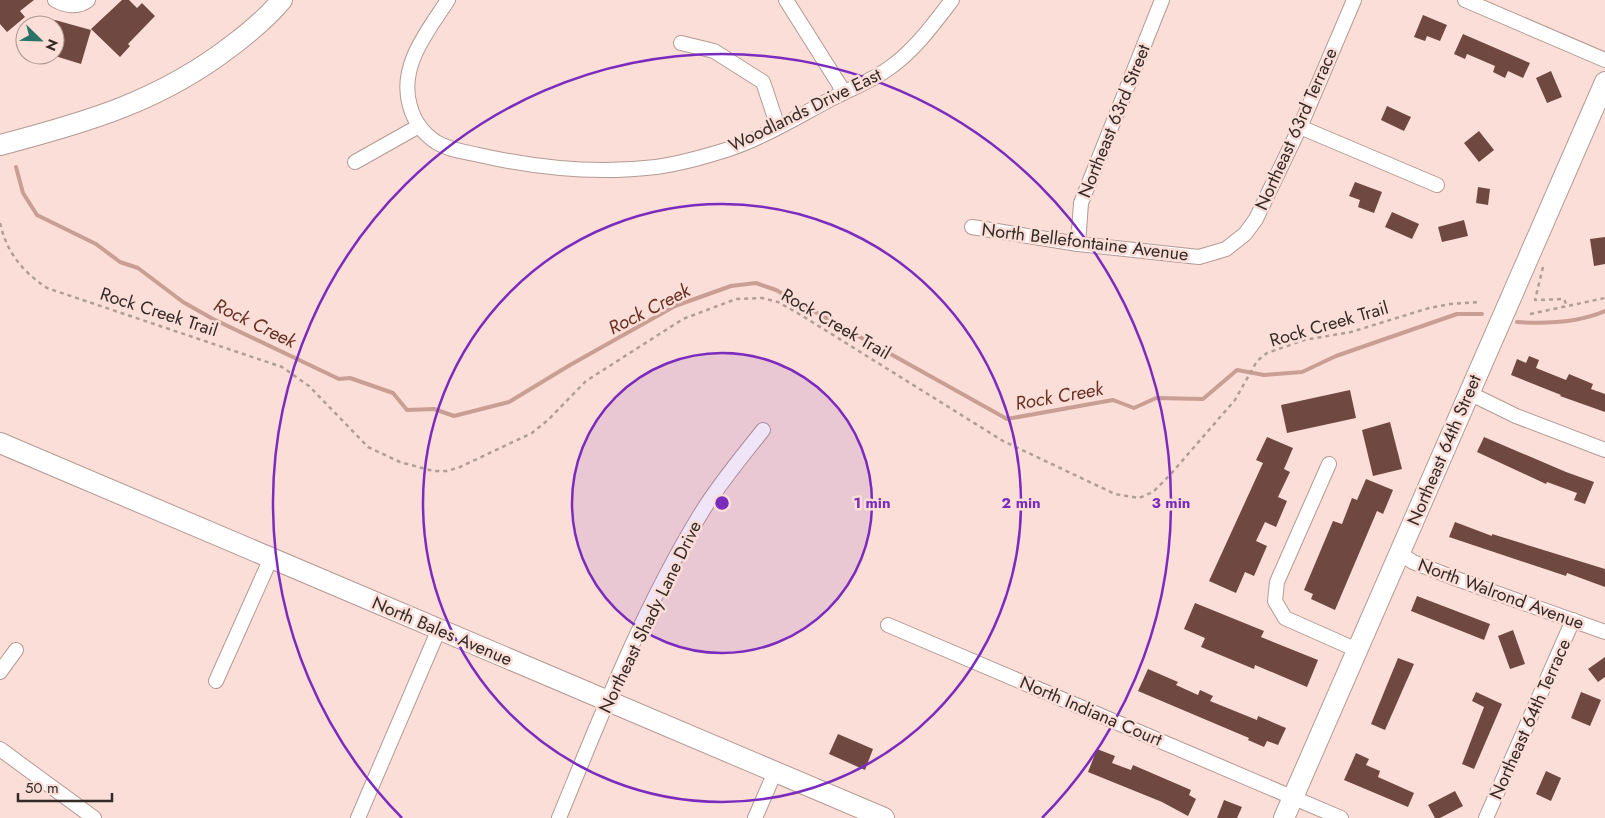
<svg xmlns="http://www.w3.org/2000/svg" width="1605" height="818" font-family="Jost,sans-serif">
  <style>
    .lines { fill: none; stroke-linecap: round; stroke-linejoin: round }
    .stream { stroke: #c99e94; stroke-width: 4 }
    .building { fill: #6f4941 }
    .street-casing { stroke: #b49a94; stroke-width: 16 }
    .secondary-casing { stroke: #b49a94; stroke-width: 22 }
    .path { stroke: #b29d97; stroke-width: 2.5; stroke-dasharray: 4 4; stroke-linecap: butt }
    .street { stroke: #fff; stroke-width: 14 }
    .secondary { stroke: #fff; stroke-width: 20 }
    .ring { fill: none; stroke: #7b2cbf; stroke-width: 2.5 }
    .labels { text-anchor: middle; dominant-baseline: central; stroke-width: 5; stroke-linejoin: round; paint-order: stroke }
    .street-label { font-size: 18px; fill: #342a27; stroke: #faded7 }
    .water-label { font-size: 19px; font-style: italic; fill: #693025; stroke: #faded7 }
    .centre { fill: #7b2cbf; stroke: #faded7; stroke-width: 2.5 }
    .ring-label { font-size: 15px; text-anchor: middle; font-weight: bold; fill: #7b2cbf; stroke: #faded7; stroke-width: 5; stroke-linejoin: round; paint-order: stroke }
  </style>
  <rect width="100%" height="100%" fill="#faded7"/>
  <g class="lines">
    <g class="stream">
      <polyline points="16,167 23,193 37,215 96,244 120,262 138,268 183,302 213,319 339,379 350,378 393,393 407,410 434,409 454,416 509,402 570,365 675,306 731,286 756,283 776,290 1007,419 1113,400 1134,408 1156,398 1203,399 1237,370 1264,375 1302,372 1336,356 1457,314 1482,314"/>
      <path d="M1517,322c30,2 60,1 88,-11"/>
    </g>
  </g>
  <g class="building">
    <polygon points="0,0 34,0 20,11 25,17 7,32 0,24"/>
    <polygon points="122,0 129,0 137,8 142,3 155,16 128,44 130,46 120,57 91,29"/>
    <polygon points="1423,15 1447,25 1440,41 1427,36 1425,41 1414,37"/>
    <polygon points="55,20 91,30 81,64 55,56"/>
    <polygon points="1463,34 1530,63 1523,78 1508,71 1505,78 1493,72 1495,66 1467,54 1465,59 1454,54"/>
    <polygon points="1551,71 1562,97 1547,103 1536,78"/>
    <polygon points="1387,106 1411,117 1404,131 1381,120"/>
    <polygon points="1479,131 1494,150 1479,162 1464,143"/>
    <polygon points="1355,182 1382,192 1374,213 1358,207 1360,200 1349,196"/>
    <polygon points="1478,187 1490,189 1488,205 1476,203"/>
    <polygon points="1392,212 1419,224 1412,239 1385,227"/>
    <polygon points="1464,220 1468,236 1442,242 1438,227"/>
    <polygon points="1605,237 1605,264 1594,266 1590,239"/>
    <polygon points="1529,356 1539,360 1536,368 1566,380 1569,374 1593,384 1591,389 1605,394 1605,412 1560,396 1561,395 1511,375 1517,359 1526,363"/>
    <polygon points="1350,390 1356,418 1287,433 1281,405"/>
    <polygon points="1390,422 1402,469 1373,476 1362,430"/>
    <polygon points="1267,437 1293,448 1284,469 1290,472 1278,497 1287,501 1276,527 1265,522 1256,541 1267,546 1254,576 1245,572 1236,593 1209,581 1263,463 1256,460"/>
    <polygon points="1484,437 1566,472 1594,482 1585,504 1574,500 1577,493 1547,482 1546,484 1477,452"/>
    <polygon points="1366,479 1393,490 1383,514 1377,511 1335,610 1311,599 1313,594 1304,590 1333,521 1342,524 1352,498 1357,500"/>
    <polygon points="1455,522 1492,536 1492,534 1605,569 1605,587 1567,573 1566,576 1449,537"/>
    <polygon points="1417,596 1490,624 1484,640 1411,611"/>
    <polygon points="1195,603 1264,631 1261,637 1318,660 1307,687 1255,665 1254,669 1201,647 1205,638 1184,629"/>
    <polygon points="1513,630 1525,664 1510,669 1498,636"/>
    <polygon points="1605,657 1605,677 1598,682 1588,669"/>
    <polygon points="1398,658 1414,664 1385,730 1371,724"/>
    <polygon points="1148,669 1178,682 1176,685 1198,695 1200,690 1213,696 1210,701 1257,720 1258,716 1286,728 1278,745 1267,741 1264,747 1248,740 1249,738 1138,691"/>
    <polygon points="1476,692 1502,704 1474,769 1462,764 1484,707 1472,701"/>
    <polygon points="1581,692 1601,700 1590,726 1571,718"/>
    <polygon points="838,734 873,749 865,770 829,754"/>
    <polygon points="1097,749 1115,756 1112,763 1131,770 1133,765 1191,790 1189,795 1196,799 1188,816 1162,802 1088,772"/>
    <polygon points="1356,753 1369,759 1366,765 1380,771 1378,777 1414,793 1408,807 1344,780"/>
    <polygon points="1546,771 1561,778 1551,801 1536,794"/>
    <polygon points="1455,791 1463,806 1440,818 1435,818 1428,805"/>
    <polygon points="1224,800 1242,807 1237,818 1217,818"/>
  </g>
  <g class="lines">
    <defs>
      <g id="street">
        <path d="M55,0c10,6 24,8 33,0"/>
        <path d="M448,0c-20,31 -50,66 -38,106 4,15 14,28 26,36 13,8 29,10 43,13 57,13 119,19 177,12 24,-3 47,-10 70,-17 37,-12 71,-33 105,-51 19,-10 40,-18 57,-30 26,-18 45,-44 64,-69"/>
        <polyline points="786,0 844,92"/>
        <polyline points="1465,0 1605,60"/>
        <polyline points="681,43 714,51 763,82 778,127"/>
        <polyline points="1300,127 1437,185"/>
        <polyline points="355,162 419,126"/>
        <polyline points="972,227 1078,244 1199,257 1226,249 1245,234 1256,219 1300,127 1354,0"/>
        <polyline points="1078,244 1081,203 1162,0"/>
        <polyline points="1469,393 1516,416 1605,450"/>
        <polyline points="1329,464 1277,582 1275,601 1285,618 1357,650"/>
        <polyline points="1399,553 1413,562 1457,579 1605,632"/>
        <polyline points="888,625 1341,818"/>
        <polyline points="0,672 16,650"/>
        <polyline points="216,681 271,558"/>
        <polyline points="0,749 94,818"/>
        <polyline points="358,818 439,629"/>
        <path d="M559,818c42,-102 83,-208 141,-303 18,-30 41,-57 63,-85"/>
        <polyline points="755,818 775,772"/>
        <polyline points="1486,818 1573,620"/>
      </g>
      <g id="secondary">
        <path d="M0,145c88,-23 161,-44 234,-101 17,-13 34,-27 48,-44"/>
        <polyline points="0,443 884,818"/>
        <polyline points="1284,818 1605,82"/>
      </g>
    </defs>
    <use href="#street" class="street-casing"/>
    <use href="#secondary" class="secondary-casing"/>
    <g class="path">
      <path d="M0,223c7,30 22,48 47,65l235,79 27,19 59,61 32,15 33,9h14l13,-4 72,-34 16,-13 38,-39 97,-62 53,-20 26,-1 16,4 23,13 202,126 112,53 24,4 14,-6 16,-16 66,-76 22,-39 10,-8 37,-13 47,-8 78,-24 21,-4 29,-2"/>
      <polyline points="1543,267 1535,300 1564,299 1567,306"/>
      <polyline points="1530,314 1605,298"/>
    </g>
    <use href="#street" class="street"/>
    <use href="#secondary" class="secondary"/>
  </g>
  <circle cx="722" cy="503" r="150" fill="#7b2cbf" fill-opacity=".12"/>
  <g class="ring">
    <circle cx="722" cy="503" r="150"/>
    <circle cx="722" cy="503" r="299"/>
    <path d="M402 818A449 449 0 1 1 1042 818"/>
  </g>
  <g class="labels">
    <g class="street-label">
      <text transform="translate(805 110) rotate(-26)">Woodlands Drive East</text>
      <text transform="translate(1114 121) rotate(-68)">Northeast 63rd Street</text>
      <text transform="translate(1296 129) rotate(-66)">Northeast 63rd Terrace</text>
      <text transform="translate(1085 242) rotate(7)">North Bellefontaine Avenue</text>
      <text transform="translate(159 312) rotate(18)">Rock Creek Trail</text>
      <text transform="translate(836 324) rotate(30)">Rock Creek Trail</text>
      <text transform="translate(1329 324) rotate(-16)">Rock Creek Trail</text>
      <text transform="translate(1444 450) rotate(-67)">Northeast 64th Street</text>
      <text transform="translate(1501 594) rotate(20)">North Walrond Avenue</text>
      <text transform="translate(650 617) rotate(-64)">Northeast Shady Lane Drive</text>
      <text transform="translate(442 631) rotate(23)">North Bales Avenue</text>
      <text transform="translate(1091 711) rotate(23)">North Indiana Court</text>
      <text transform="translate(1530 719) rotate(-66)">Northeast 64th Terrace</text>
    </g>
    <g class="water-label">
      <text transform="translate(649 309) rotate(-27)">Rock Creek</text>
      <text transform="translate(255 323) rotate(26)">Rock Creek</text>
      <text transform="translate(1059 396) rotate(-10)">Rock Creek</text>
    </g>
  </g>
  <circle cx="722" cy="503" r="8" class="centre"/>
  <g class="ring-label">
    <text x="872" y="508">1 min</text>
    <text x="1021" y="508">2 min</text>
    <text x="1171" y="508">3 min</text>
  </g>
  <g transform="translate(40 40) rotate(113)"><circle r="24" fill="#faded7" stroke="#ab9691"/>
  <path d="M0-4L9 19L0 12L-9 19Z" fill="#2a7166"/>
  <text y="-8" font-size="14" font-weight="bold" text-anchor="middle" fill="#342a27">N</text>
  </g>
  <path d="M18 793v8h94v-8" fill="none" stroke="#342a27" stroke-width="2.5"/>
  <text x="25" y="793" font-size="15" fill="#342a27" stroke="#faded7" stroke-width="4" paint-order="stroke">50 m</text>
</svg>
